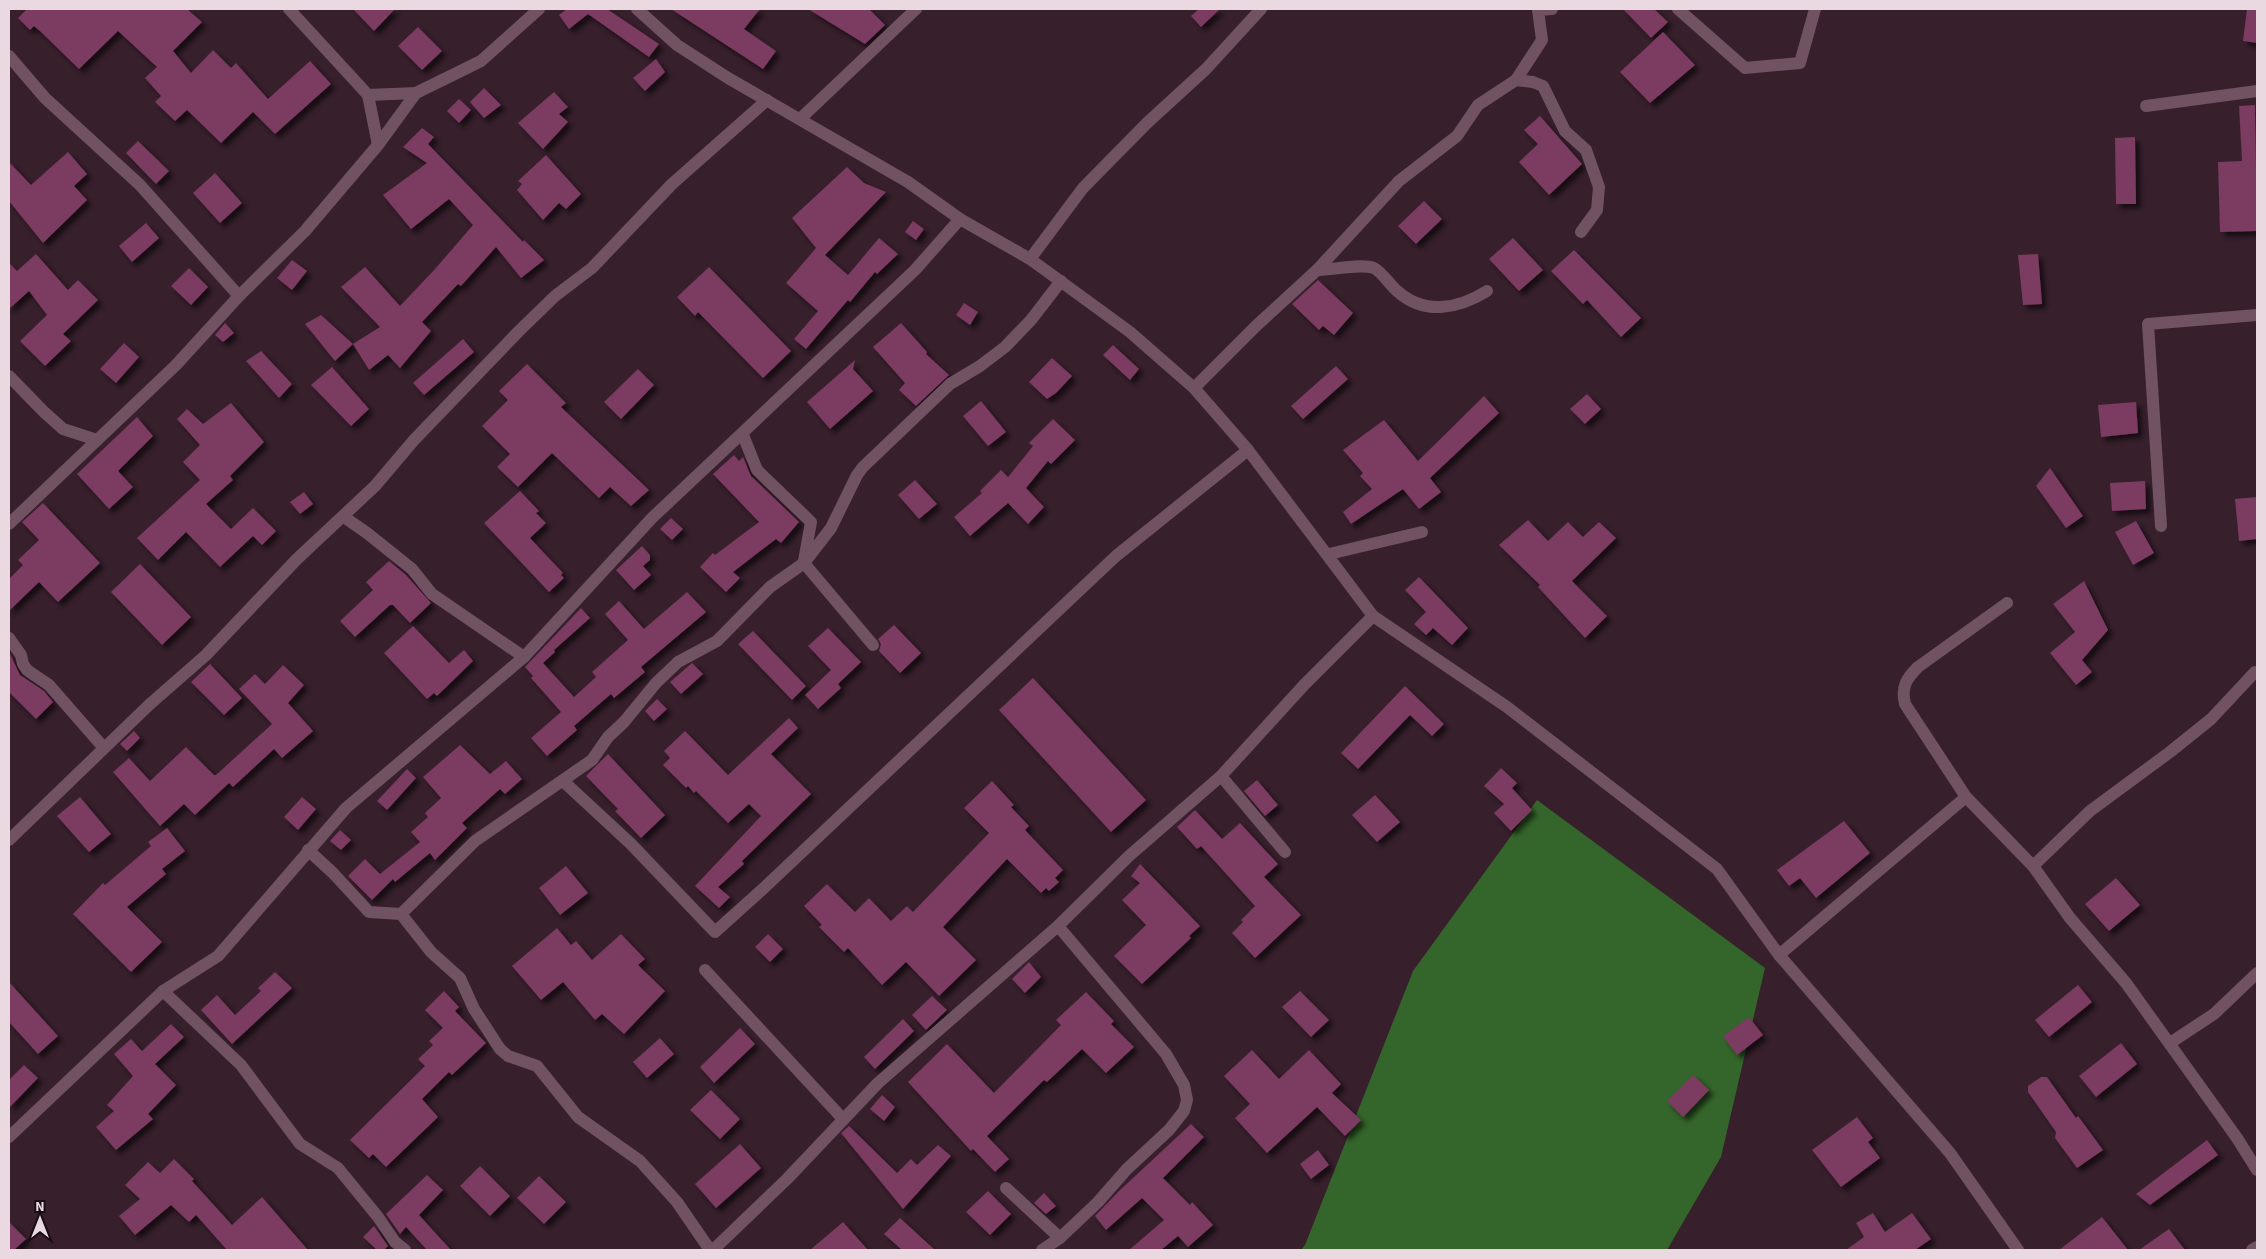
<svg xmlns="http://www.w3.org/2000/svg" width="2266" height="1259" font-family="'Source Sans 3',sans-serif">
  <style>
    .forest { fill: #34652a }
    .building { fill: #7c3a60; filter: url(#shadow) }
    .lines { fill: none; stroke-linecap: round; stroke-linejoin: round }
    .minor { stroke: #705262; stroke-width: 12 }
  </style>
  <defs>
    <filter id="shadow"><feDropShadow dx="4.5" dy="4.5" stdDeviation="2.5" flood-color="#0009"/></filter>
  </defs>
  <rect width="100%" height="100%" fill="#371f2c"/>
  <polygon class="forest" points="1537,800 1765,968 1721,1157 1667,1250 1301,1250 1305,1245 1413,971"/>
  <g class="building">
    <polygon points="27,9 187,9 202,22 173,51 191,73 213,50 231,68 236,63 268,99 310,61 331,84 275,134 253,112 221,143 187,110 175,121 155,102 161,96 145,78 157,67 118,31 79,69 41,32 34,26 30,30 18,18"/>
    <polygon points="353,9 395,9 374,31"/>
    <polygon points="567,9 607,9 659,44 649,57 588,14 569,29 559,15"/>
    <polygon points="671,9 760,9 744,29 776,51 763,69"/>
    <polygon points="808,9 869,9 885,25 865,44"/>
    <polygon points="1199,9 1220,9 1201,27 1191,16"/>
    <polygon points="1623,9 1654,9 1668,22 1651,38"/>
    <polygon points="2247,9 2257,9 2257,43 2243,41"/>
    <polygon points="418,27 442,51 422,70 398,46"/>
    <polygon points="1663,32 1695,65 1650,103 1620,72"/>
    <polygon points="656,59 665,72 645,91 633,78"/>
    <polygon points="484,88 501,105 484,118 470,102"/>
    <polygon points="554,92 568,107 559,114 568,122 543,149 518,123"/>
    <polygon points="459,99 471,110 459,123 447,111"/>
    <polygon points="2255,105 2257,231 2220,232 2218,162 2242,161 2239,106"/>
    <polygon points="1540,116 1582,164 1549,195 1519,162 1538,144 1524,130"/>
    <polygon points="422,128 434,137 428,144 523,242 524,240 544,260 521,278 496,247 461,286 458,284 422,322 431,331 400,368 388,355 369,370 353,344 380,327 341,287 365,267 400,306 435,269 473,225 449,199 411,229 383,195 427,163 403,147"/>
    <polygon points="2135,137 2136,204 2116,204 2115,138"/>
    <polygon points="138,141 169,171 156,184 126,153"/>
    <polygon points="68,152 87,174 74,186 87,200 43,243 9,201 9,162 31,185"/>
    <polygon points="546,155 581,194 566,209 559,203 543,220 517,190 522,184 518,181"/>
    <polygon points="847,167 864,183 886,192 825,255 848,275 879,238 898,254 877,274 875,272 850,302 848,300 806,349 794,339 818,311 786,283 816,248 792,218"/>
    <polygon points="215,173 242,203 220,223 193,193"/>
    <polygon points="1424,201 1442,219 1416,244 1398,226"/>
    <polygon points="913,221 924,229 916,240 905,232"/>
    <polygon points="146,223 159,238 132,262 119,246"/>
    <polygon points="1513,238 1543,270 1519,291 1489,259"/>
    <polygon points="1574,250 1641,318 1621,337 1587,300 1583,304 1551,271"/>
    <polygon points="36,254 68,290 78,280 98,300 63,334 71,341 45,366 20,341 47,315 29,291 9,309 9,263 17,271"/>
    <polygon points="2038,254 2042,304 2023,305 2018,255"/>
    <polygon points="292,260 307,271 292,290 277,278"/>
    <polygon points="709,267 791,351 763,378 698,312 695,316 677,297"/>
    <polygon points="189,268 208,287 191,305 171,286"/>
    <polygon points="1318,280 1353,313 1334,335 1323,326 1319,330 1292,304"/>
    <polygon points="964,303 978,312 970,325 956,315"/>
    <polygon points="321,315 353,344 335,361 305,324"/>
    <polygon points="225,323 234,333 223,342 215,335"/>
    <polygon points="901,323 927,352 926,354 949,375 916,406 899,390 905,383 873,347"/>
    <polygon points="463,339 474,352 424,395 413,383"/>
    <polygon points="124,343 139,357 116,383 100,369"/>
    <polygon points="1113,345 1139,369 1130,380 1103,355"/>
    <polygon points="261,351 292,384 279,398 246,361"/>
    <polygon points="1052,358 1072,376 1056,393 1047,399 1029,382"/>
    <polygon points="855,360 853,369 873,391 830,429 807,402"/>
    <polygon points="527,364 566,403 561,407 649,490 631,506 610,487 599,498 552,453 518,487 497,467 510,454 482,426 508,400 499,391"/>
    <polygon points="1336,366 1348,379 1303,419 1291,406"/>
    <polygon points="332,367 369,409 351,426 311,385"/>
    <polygon points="638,369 654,385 621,419 604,402"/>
    <polygon points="1587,394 1601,409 1585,424 1570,409"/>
    <polygon points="1484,396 1499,413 1430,478 1441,492 1419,509 1403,489 1351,524 1343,512 1372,489 1360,476 1363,473 1343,450 1384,420 1418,461"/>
    <polygon points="981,401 1006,432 988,446 963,416"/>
    <polygon points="2136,402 2138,433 2101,437 2098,405"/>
    <polygon points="231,403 264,442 230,476 233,480 206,504 231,529 253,508 276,531 262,545 253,536 220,567 186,532 158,560 137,538 200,480 183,462 200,445 177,419 187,409 203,424"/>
    <polygon points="137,417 153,436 118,471 133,487 109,509 77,474"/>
    <polygon points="1053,419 1075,440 1051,464 1048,461 1026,488 1044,507 1028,524 1008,503 970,536 954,517 982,493 980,491 1001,470 1008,477 1033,446 1029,443"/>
    <polygon points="734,455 739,461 743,457 751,476 799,522 781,543 776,539 733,572 740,578 726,592 700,567 713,553 715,555 759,522 713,474"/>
    <polygon points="2050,468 2083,516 2066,528 2036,486"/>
    <polygon points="915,480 937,504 919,519 898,495"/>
    <polygon points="2145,481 2146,509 2112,511 2110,483"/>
    <polygon points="520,491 539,511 536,513 546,523 530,538 563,573 561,575 564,578 549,592 484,523"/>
    <polygon points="304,492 313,504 300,514 290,502"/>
    <polygon points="2257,497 2257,539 2239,541 2235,499"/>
    <polygon points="43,503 100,563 58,602 39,582 9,611 9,579 23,565 18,560 39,540 22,522"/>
    <polygon points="671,518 683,529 672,540 660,529"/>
    <polygon points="1528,520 1548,541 1568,522 1583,537 1599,522 1616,538 1572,581 1607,616 1585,638 1538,587 1540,585 1499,545"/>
    <polygon points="2136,521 2154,553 2133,565 2115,532"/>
    <polygon points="642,546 650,555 650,560 643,566 651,575 634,590 616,570"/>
    <polygon points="389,561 406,575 431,603 410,623 393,605 390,605 355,637 340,621 373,590 366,582"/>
    <polygon points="140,564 191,617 162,645 111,592"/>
    <polygon points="1419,577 1468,628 1452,645 1433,628 1426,635 1414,624 1426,612 1405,590"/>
    <polygon points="2084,581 2108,630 2082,660 2092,672 2076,685 2050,653 2075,632 2053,604"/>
    <polygon points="687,592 706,612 641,667 645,672 614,698 611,694 574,726 577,730 547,756 531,738 561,712 531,678 533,676 525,667 581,608 590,618 554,650 555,652 543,663 574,697 596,677 592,672 628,640 605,614 619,601 644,629"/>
    <polygon points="894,625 921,653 900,673 879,651 881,644 878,639"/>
    <polygon points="413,626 449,663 464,650 473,661 437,696 434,693 427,699 384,653"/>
    <polygon points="828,628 861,662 838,684 841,688 818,709 805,695 831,670 808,646"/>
    <polygon points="753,631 806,686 792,700 738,644"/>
    <polygon points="9,652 20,675 44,691 53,702 36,719 9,692"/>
    <polygon points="692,663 703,674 681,694 670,682"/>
    <polygon points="210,664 242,698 224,715 191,682"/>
    <polygon points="283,665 304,685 288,703 313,731 282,758 274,749 233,787 229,783 195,815 184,804 160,826 113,772 129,758 150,781 186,747 214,775 216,775 272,724 239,689 255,674 265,684"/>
    <polygon points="1033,678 1146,800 1111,832 999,710"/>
    <polygon points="1405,686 1444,724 1432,736 1410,715 1358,769 1341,753"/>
    <polygon points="657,699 667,709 654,721 645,711"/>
    <polygon points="789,718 798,728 771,754 811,794 742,861 744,864 718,887 730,897 719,908 695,886 761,816 749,804 728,823 696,791 694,793 688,786 686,788 663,765 670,758 664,751 685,731 728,775"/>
    <polygon points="134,731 140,738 127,751 120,744"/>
    <polygon points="460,745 490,774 506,761 522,779 505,794 500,789 462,823 467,828 435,860 430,853 395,882 393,879 372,900 348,876 365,859 380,874 420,842 411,832 428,817 425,813 441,798 423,777"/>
    <polygon points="608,754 665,815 641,838 615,811 618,809 586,776"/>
    <polygon points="1501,768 1517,783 1512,788 1532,810 1511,831 1494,813 1504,804 1484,786"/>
    <polygon points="407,769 416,778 387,810 377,801"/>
    <polygon points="1257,780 1278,805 1265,816 1244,791"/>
    <polygon points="992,781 1014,805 1011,807 1029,826 1025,830 1063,870 1055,878 1059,882 1049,891 1046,888 1041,893 1007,859 943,927 976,960 939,996 906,962 882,985 848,948 844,952 819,927 822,925 804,906 827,884 855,912 869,898 891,921 907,906 913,912 989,833 964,808"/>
    <polygon points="1375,795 1400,822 1377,842 1352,815"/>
    <polygon points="80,797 111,834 89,852 57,816"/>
    <polygon points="302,797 316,809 298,830 284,817"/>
    <polygon points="1195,810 1222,839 1240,823 1278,864 1264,877 1301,915 1255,958 1232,933 1243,922 1241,920 1255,906 1201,846 1197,849 1177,827"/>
    <polygon points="1844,821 1870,853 1816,898 1800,878 1789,886 1777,870"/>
    <polygon points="167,828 185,851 162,869 166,874 127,907 162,942 131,972 73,914 103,883 105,885 151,846 148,842"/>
    <polygon points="340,830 351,840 341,850 330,841"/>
    <polygon points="1140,864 1200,926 1189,936 1191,938 1142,984 1114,956 1146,925 1122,900 1140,883 1131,876"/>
    <polygon points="566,866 588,893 560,915 539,888"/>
    <polygon points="2116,878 2140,905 2109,931 2085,904"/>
    <polygon points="557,928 571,945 576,941 592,960 621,934 645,959 638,965 665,991 624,1034 602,1014 595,1020 563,982 541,1000 512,966"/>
    <polygon points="768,934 783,949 770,962 755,947"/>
    <polygon points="1029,962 1041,977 1025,993 1012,979"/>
    <polygon points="275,972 292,988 232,1044 201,1010 217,995 235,1015 261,991 258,988"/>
    <polygon points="9,982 58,1036 38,1054 9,1022"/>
    <polygon points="2078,985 2092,1002 2049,1037 2035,1020"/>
    <polygon points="444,991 459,1007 455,1011 486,1043 452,1075 449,1072 422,1099 438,1117 386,1167 373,1154 369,1158 350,1140 425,1066 418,1059 433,1045 429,1041 443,1028 425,1010"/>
    <polygon points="1300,991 1329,1020 1311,1037 1282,1007"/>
    <polygon points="1086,992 1114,1021 1111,1024 1134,1047 1106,1073 1082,1049 1047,1082 1044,1080 987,1136 1009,1159 995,1172 973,1149 971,1151 908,1082 947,1044 994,1093 1061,1025 1056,1020"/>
    <polygon points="932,996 947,1010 926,1030 912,1015"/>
    <polygon points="1749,1017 1763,1035 1737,1055 1723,1036"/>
    <polygon points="903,1019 914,1031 875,1069 864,1057"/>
    <polygon points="171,1024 184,1037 155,1064 176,1085 148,1114 153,1119 116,1150 96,1127 114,1111 107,1105 133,1076 114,1054 131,1039 142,1051"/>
    <polygon points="740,1028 755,1044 714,1083 700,1067"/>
    <polygon points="660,1038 674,1054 647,1078 633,1062"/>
    <polygon points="2121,1043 2137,1064 2096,1097 2079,1076"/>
    <polygon points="1252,1050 1279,1079 1309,1050 1341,1084 1332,1093 1361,1120 1345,1136 1317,1107 1267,1153 1235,1118 1250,1104 1224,1076"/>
    <polygon points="24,1065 38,1078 9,1108 9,1080"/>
    <polygon points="1693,1075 1709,1090 1683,1117 1667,1101"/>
    <polygon points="2041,1077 2047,1077 2076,1118 2078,1116 2103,1150 2077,1168 2055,1138 2056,1132 2028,1092 2028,1086"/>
    <polygon points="711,1090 740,1119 720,1139 690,1110"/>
    <polygon points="882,1095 895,1107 884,1121 870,1109"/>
    <polygon points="1857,1117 1873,1138 1868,1142 1880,1158 1841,1187 1812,1150"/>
    <polygon points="1191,1124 1204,1137 1163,1178 1190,1205 1192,1202 1213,1225 1188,1247 1178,1236 1161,1250 1129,1250 1164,1220 1142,1198 1106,1230 1095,1216 1119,1191"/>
    <polygon points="849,1126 897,1173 911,1159 917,1165 938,1145 951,1156 903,1209 841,1133"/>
    <polygon points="2207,1140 2218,1155 2150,1205 2136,1194"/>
    <polygon points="740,1144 761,1168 716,1208 695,1184"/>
    <polygon points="1318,1150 1329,1165 1311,1179 1300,1164"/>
    <polygon points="174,1159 194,1179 192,1181 232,1225 262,1197 308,1250 227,1250 196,1215 189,1222 171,1205 135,1235 119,1216 140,1199 125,1185 148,1162 160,1173"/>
    <polygon points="480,1166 510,1196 490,1216 460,1186"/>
    <polygon points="427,1175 443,1190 419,1215 451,1250 427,1250 406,1227 400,1234 386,1214"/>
    <polygon points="539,1176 566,1202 544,1224 517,1198"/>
    <polygon points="988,1191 1011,1214 990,1235 966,1212"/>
    <polygon points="1044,1193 1056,1206 1046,1214 1034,1203"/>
    <polygon points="1873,1213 1885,1232 1912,1213 1931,1239 1915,1250 1846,1250 1864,1237 1856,1223"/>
    <polygon points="2102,1217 2128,1250 2059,1250"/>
    <polygon points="900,1218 935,1250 902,1250 884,1234"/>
    <polygon points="9,1222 26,1239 14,1250 9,1250"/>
    <polygon points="843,1222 868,1250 810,1250"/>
    <polygon points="374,1226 388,1246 384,1250 377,1250 363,1237"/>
    <polygon points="2169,1229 2185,1250 2139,1250"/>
  </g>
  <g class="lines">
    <g class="minor">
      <polyline points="289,9 368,95 378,145"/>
      <polyline points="637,9 677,45 728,78 908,182 960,219 1030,259 1130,332 1194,388 1248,450 1373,616 1507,707 1717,869 1779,955 1950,1153 2018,1250"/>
      <polyline points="1678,9 1745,68 1800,63 1815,9"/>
      <polyline points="9,56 45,98 140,185 239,296"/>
      <polyline points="1516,80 1533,82 1543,86 1565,131 1586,150 1599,187 1597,210 1581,232"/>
      <polyline points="368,95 416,93"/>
      <polyline points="2146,106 2257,91"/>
      <polyline points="800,119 916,9"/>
      <polyline points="1030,259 1083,188 1147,123 1206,69 1261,9"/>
      <path d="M1317,270c16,0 44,-7 57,-2 8,4 15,16 22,22 28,26 62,19 91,1"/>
      <polyline points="9,376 43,411 63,429 97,440"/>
      <polyline points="1194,388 1256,326 1317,270 1399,181 1457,136 1478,105 1516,80 1542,40 1538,10 1552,9"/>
      <polyline points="743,435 757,470 811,522 804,561"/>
      <polyline points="344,517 367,533 412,569 432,594 524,657"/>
      <polyline points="9,524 176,365 239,296 305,231 378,145 416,93 481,61 539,9"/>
      <polyline points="2161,526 2148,324 2257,315"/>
      <polyline points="1329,554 1422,532"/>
      <polyline points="804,563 873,645"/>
      <path d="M2007,603l-89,64c-12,12 -17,20 -13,37l61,93 67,69 37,52 56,65 111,155 20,32"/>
      <polyline points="9,638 21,655 23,664 27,670 49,685 104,748"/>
      <polyline points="1221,776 1285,852"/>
      <polyline points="563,781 631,844 715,932 765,887 1116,556 1248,450"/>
      <polyline points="9,840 150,704 206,655 297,559 375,486 414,440 519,331 555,296 592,268 672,184 767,100"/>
      <polyline points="308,850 333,873 369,912 401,914 431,952 460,978 474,1009 500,1049 508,1056 537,1066 578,1117 640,1161 677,1202 710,1250"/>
      <polyline points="2033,866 2090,811 2170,752 2211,719 2255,672"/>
      <polyline points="401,914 475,841 592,760 608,737 624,722 656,683 678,662 717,641 770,587 804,563 831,528 857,475 863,467 950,384 980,366 1005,347 1031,320 1061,281"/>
      <polyline points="1779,955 1966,797"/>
      <polyline points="705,970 843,1119"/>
      <polyline points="163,991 241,1065 300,1144 338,1168 378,1217 395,1242 405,1250"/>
      <polyline points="2170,1043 2214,1014 2257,973"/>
      <polyline points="9,1137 163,991 218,956 346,808 524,657 652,518 915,270 960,219"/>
      <polyline points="1006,1188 1060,1238"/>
      <polyline points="713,1250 787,1179 878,1083 1058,926 1129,856 1221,776 1304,685 1373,616"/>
      <polyline points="1042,1250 1060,1238 1098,1202 1127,1169 1169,1130 1184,1111 1187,1100 1184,1085 1166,1054 1058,926"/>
      <polyline points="2252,1250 2257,1247"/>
    </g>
  </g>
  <rect width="2266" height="1259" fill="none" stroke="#ead9e1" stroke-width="20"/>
  <g transform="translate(40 1219)" stroke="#180d13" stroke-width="4" paint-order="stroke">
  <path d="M0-4L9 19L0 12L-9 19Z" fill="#ead9e1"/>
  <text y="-8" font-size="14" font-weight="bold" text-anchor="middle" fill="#ead9e1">N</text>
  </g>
</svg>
